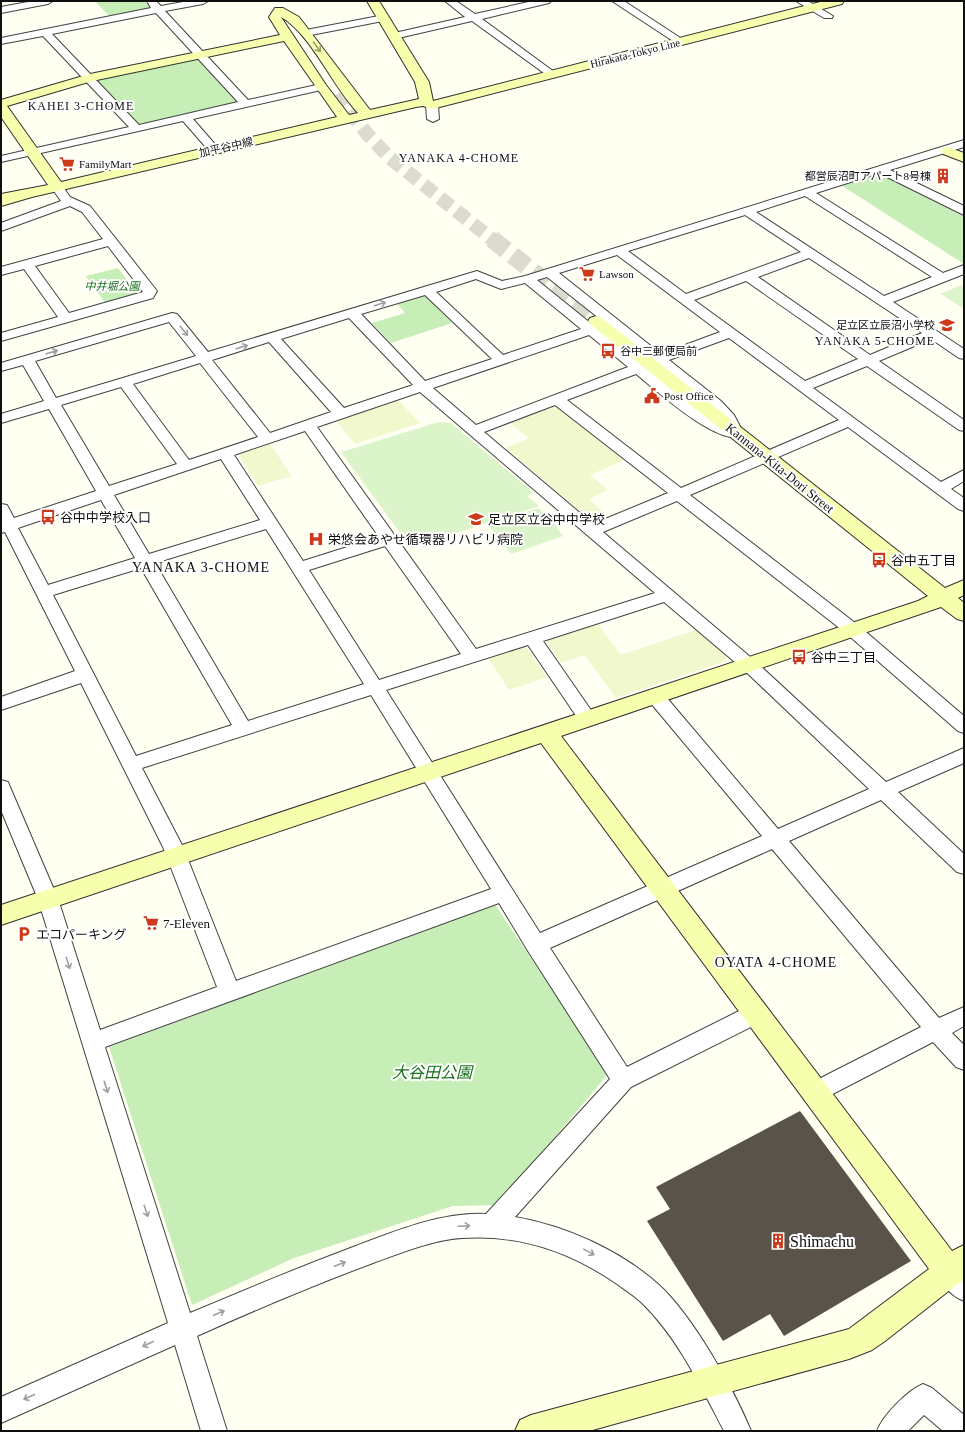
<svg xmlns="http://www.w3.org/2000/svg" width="965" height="1432" font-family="'Times New Roman','Noto Sans JP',serif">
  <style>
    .farmland { fill: #f2f8ce }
    .green { fill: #c7eeb7 }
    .pitch { fill: #dcf4c9 }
    .building { fill: #59534a }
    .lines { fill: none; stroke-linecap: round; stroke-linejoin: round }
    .secondary-tunnel-far1 { stroke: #dbdbd0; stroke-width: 14; stroke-dasharray: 14 7; stroke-linecap: butt }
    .secondary-tunnel { stroke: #dbdbd0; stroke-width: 18; stroke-dasharray: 18 8; stroke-linecap: butt }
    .street-casing { stroke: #424242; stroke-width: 2 }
    .secondary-casing { stroke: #313131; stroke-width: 2 }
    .street { fill: #fff; fill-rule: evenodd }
    .secondary { fill: #f6ffad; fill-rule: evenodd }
    .oneway { stroke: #9a9f6e }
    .oneway2 { stroke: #9f9f9f }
    .labels { text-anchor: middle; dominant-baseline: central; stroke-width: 4; stroke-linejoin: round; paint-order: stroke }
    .far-street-label { font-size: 11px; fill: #0f0f0f; stroke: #fff }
    .far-poi-label { font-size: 11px; fill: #0f0f0f; stroke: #fff; text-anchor: start }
    .far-park-label { font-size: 11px; font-style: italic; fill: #186e1a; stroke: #fff }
    .far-neighbourhood-label { font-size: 12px; letter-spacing: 1px; fill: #0f0f0f; stroke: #fff }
    .street-label { font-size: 13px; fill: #0f0f0f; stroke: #fff }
    .poi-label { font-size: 13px; fill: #0f0f0f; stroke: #fff; text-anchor: start }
    .neighbourhood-label { font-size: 14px; letter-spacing: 1px; fill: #0f0f0f; stroke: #fff }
    .near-park-label { font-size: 16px; font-style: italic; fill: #186e1a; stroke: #fff }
    .near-poi-label { font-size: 16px; fill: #0f0f0f; stroke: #fff; text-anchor: start }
  </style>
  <rect width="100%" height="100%" fill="#fffff2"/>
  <g class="farmland">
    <polygon points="398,400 420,423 355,444 336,421"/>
    <polygon points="557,404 626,459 590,475 608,490 589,499 609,517 596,523 593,522 506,448 529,438 509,422"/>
    <polygon points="270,444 292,476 258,486 239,456 242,453"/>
    <polygon points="597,623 621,655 698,629 727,654 726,661 616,698 585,655 561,663 547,642 549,639"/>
    <polygon points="523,647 527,648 547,677 509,690 488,658"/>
  </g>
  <g class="green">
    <polygon points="95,1 145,1 151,8 109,16"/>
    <polygon points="198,58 238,102 144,125 139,125 97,80"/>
    <polygon points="879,173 964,216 964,264 841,185"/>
    <polygon points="118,268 138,295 106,304 86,276"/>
    <polygon points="422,296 426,296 452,323 391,343 372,323 405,313 397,304"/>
    <polygon points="494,903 608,1074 498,1205 453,1206 294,1258 192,1305 109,1047"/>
  </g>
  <g class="pitch">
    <polygon points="961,285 964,287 964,309 941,294"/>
    <polygon points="439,422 451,423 533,492 527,496 539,506 411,548 341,452"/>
    <polygon points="538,508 552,521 563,536 511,554 488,525"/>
  </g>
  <polygon class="building" points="800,1111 911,1261 784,1336 770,1314 723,1341 647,1221 670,1209 656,1187"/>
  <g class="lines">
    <polyline class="secondary-tunnel-far1" points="337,94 368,135 390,158 493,240"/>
    <polyline class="secondary-tunnel" points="492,239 596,321"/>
    <defs>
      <g id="street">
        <polygon points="33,1 53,1 48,4 1,13 1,7"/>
        <path d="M147,1h9l5,5 27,-5h20l-5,3 -38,7 83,89 73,-16 5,3 -5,3 -128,29 27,31 -6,3 -4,-1 -27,-31 -182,41v-6l128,-29 -86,-91 -42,8v-6l150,-30zM156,13l82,89 -99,23 -87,-91z"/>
        <polygon points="445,1 456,1 475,14 533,1 551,1 549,3 482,19 557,74 552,77 548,76 472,21 394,39 389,36 390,34 465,17"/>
        <polygon points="612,1 624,1 685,41 684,43 676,43"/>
        <polygon points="796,1 808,1 833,16 832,18 824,18"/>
        <polygon points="384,15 389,18 388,20 306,36 301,33 306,30"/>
        <polygon points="432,102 438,105 439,119 433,122 427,119 426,105"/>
        <path d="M964,140v7l-74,23 74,36v9l-85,-42 -63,20 127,80 21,-8v9l-71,28 71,47v10l-5,-1 -28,-19 -52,22 85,59v11l-5,-1 -92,-64 -54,22 128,94 23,-12v11l-13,8 13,9v13l-6,-2 -110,-82 -158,68 169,131 105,90v17l-6,-2 -111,-97 -170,-133 -74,31 152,129 131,121 78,-34v15l-66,29 66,62v20l-7,-2 -76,-72 -92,41 150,177 25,-11v19l-12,7 12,12v25l-8,-3 -23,-25 -110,57 -8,3 -8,-3 -3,-7 3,-7 114,-58 -149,-178 -222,99 77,119 122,-61 8,-2 8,2 3,7 -3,7 -134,67 -116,130c51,9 105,33 144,68 33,30 75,104 92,146h-27c-23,-44 -46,-93 -82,-128 -7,-7 -17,-13 -25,-19 -46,-32 -99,-50 -155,-46 -27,1 -64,16 -89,25 -59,22 -118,47 -176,73l30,95h-26l-26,-86 -174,78v-26l167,-74 -130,-424 -37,-89v-30l7,2 2,5 48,112 42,131 117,-43 -54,-140 -82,-164 -80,27v-13l74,-26 -70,-139 -4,1v-29l6,1 7,13 82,-27 -47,-82 -48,14v-9l43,-13 -21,-36 -22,6v-8l171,-50 5,1 31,38 269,-81 25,10 23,-5zM805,196l127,81 -48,19 -128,-84zM745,215l56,37 -115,42 -58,-43zM617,255l103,77 -59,22 -102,-81zM809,258l113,75 -52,22 -112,-78zM547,277l164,130 14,17 -27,-14 -161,-130zM476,279l25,10 24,-6 56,46 -78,26 -67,-63zM746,281l112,78 -53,22 -111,-81zM425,295l67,64 -67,22 -64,-67zM349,318l64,67 -69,23 -63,-69zM169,322l27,34 -140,42 -21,-37zM589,335l39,32 -152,58 -43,-37zM729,338l110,82 -158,68 -114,-88 69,-26c21,17 79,70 106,63l2,-3 -10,-19 -13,-14 -52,-41zM269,342l62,70 -61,21 -58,-73zM200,363l58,74 -69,23 -56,-76zM121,387l56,77 -68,22 -48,-81zM420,392l235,201 -179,56 -159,-222zM555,405l113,88 -75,31 -109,-92zM305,431l74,106 -76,24 -69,-106zM221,459l39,61 -111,34 -35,-59zM101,500l34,58 -87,27 -30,-57zM266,529l98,155 -116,37 -93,-158zM385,546l76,108 -82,26 -70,-110zM141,568l91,157 -96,31 -83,-161zM664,602l79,67 126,120 -91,40 -117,-138 -6,-1 -6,1 -3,5 3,5 113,135 -222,97 -154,-243 142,-45 53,78 6,2 6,-2 3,-5 -3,-5 -50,-72zM371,695l120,194 -255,92 -53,-134 -41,-79zM499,903l29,48 82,128 -124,135c-47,-2 -95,19 -138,35 -53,20 -106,42 -158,64l-85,-266z"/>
        <path d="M57,183l4,1 9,13 20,9 67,85 -4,7 -152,43v-8l57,-16 -34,-48 -23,6v-8l102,-28 -21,-27 -12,-6 -69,25v-8l60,-22 -10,-14zM108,246l35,46 -74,21 -34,-47z"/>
        <path d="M949,1260l9,3 6,8v30c-13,-5 -22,-16 -27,-29l3,-9z"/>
        <path d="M923,1384l9,4 32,27v16h-21l-19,-16 -16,16h-31c6,-16 30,-40 46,-47z"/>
      </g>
      <g id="secondary">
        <path d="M367,1h12l50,81 4,19 391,-100h20l-2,3 -410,105 -9,-3 -7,1 -384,90 -31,9v-12l47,-9 -47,-68v-17l89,-26 190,-39 -11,-18 6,-9h8l16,9 71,93 49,-11 -4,-17zM281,17c30,17 52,70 77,96l-9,2 -23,-30zM284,41l53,76 -276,65 -54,-76 85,-25z"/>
        <polygon points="948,147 964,153 964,162 943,154 941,151 943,148"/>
        <polygon points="596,316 602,318 945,588 964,580 964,595 958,598 964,603 964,621 957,619 941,607 561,736 952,1251 964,1245 964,1279 885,1341 872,1350 849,1359 589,1431 515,1431 520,1420 531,1415 849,1329 929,1269 541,743 1,925 1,905 918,601 928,596 590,324 588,321 590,318"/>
      </g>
    </defs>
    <use href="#street" class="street-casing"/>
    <use href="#secondary" class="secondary-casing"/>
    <use href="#street" class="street"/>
    <use href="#secondary" class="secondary"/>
  </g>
  <defs><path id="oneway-shaft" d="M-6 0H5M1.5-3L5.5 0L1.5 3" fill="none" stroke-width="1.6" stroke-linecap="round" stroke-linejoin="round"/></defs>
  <use class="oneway" href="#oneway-shaft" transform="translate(317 47) rotate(54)"/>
  <g class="oneway2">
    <use href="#oneway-shaft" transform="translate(380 304) rotate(-17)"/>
    <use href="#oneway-shaft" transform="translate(184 331) rotate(51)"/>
    <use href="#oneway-shaft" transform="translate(242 347) rotate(-17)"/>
    <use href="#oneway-shaft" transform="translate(52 352) rotate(-16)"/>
    <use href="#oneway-shaft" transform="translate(68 963) rotate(73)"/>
    <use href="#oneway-shaft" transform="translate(106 1087) rotate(72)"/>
    <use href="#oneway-shaft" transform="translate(146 1211) rotate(72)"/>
    <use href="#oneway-shaft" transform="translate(464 1226) rotate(-3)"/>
    <use href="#oneway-shaft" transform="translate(589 1252) rotate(29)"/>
    <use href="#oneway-shaft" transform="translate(340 1264) rotate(-21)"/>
    <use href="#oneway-shaft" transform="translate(219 1313) rotate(-23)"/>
    <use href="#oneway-shaft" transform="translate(148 1344) rotate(156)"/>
    <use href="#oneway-shaft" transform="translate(29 1397) rotate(156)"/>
  </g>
  <defs>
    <symbol id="supermarket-bare" viewBox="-9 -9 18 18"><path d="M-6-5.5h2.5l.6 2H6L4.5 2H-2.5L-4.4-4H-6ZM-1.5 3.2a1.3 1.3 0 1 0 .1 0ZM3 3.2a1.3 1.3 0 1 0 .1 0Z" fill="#cd3919" stroke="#fff" stroke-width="2.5" paint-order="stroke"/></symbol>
    <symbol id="building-bare" viewBox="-9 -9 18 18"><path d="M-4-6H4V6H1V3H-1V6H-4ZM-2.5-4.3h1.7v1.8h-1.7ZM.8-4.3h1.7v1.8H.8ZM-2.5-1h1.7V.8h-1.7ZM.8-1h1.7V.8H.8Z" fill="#cd3919" stroke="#fff" stroke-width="2.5" paint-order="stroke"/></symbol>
    <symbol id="school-bare" viewBox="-9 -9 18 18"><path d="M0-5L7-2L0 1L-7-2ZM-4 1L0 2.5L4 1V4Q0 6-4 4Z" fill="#cd3919" stroke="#fff" stroke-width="2.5" paint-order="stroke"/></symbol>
    <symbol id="bus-bare" viewBox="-9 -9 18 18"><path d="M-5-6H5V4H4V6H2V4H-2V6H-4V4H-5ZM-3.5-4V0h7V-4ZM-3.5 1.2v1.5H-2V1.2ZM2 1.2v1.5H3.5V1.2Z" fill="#cd3919" stroke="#fff" stroke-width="2.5" paint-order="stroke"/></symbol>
    <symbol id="civic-bare" viewBox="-9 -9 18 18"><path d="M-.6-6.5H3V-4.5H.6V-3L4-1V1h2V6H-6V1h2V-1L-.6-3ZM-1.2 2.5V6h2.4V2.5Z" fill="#cd3919" stroke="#fff" stroke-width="2.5" paint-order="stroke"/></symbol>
    <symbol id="hospital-bare" viewBox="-9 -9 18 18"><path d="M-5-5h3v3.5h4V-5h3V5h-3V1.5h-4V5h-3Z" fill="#cd3919" stroke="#fff" stroke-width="2.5" paint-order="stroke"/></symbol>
    <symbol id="parking-bare" viewBox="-9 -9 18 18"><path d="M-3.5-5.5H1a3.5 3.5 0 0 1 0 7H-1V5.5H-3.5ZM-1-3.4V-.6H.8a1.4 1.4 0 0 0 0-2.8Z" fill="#cd3919" stroke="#fff" stroke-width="2.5" paint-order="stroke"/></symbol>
  </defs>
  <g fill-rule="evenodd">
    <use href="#supermarket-bare" x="56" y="153" width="22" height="22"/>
    <use href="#building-bare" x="932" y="165" width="22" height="22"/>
    <use href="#supermarket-bare" x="576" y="263" width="22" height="22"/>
    <use href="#school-bare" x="936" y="314" width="22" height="22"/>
    <use href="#bus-bare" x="597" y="340" width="22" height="22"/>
    <use href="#civic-bare" x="641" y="385" width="22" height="22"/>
    <use href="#bus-bare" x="37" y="506" width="22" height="22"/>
    <use href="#school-bare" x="465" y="508" width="22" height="22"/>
    <use href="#hospital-bare" x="305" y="528" width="22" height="22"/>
    <use href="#bus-bare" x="868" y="549" width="22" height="22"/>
    <use href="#bus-bare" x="788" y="646" width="22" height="22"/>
    <use href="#supermarket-bare" x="140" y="912" width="22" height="22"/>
    <use href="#parking-bare" x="13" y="923" width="22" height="22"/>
    <use href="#building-bare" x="767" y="1230" width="22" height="22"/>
  </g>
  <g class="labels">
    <g class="far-street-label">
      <text transform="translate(635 53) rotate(-14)">Hirakata-Tokyo Line</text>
      <text transform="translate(226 147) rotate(-13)">加平谷中線</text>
    </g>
    <g class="far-poi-label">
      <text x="79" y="164">FamilyMart</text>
      <text x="931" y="176" text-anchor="end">都営辰沼町アパート8号棟</text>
      <text x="599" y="274">Lawson</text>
      <text x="935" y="325" text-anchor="end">足立区立辰沼小学校</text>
      <text x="620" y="351">谷中三郵便局前</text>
      <text x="664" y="396">Post Office</text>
    </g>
    <g class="far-park-label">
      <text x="112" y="286">中井堀公園</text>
    </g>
    <g class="far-neighbourhood-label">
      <text x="81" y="106">KAHEI 3-CHOME</text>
      <text x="459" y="158">YANAKA 4-CHOME</text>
      <text x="875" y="341">YANAKA 5-CHOME</text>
    </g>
    <g class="street-label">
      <text transform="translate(780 468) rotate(39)">Kannana-Kita-Dori Street</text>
    </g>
    <g class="poi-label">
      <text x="60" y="517">谷中中学校入口</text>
      <text x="488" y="519">足立区立谷中中学校</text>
      <text x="328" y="539">栄悠会あやせ循環器リハビリ病院</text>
      <text x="891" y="560">谷中五丁目</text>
      <text x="811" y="657">谷中三丁目</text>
      <text x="163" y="923">7-Eleven</text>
      <text x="36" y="934">エコパーキング</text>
    </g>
    <g class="neighbourhood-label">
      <text x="201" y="567">YANAKA 3-CHOME</text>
      <text x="776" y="962">OYATA 4-CHOME</text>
    </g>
    <g class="near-park-label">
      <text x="432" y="1072">大谷田公園</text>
    </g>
    <g class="near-poi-label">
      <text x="790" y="1241">Shimachu</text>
    </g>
  </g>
  <rect width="965" height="1432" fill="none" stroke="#0f0f0f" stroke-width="4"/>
</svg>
